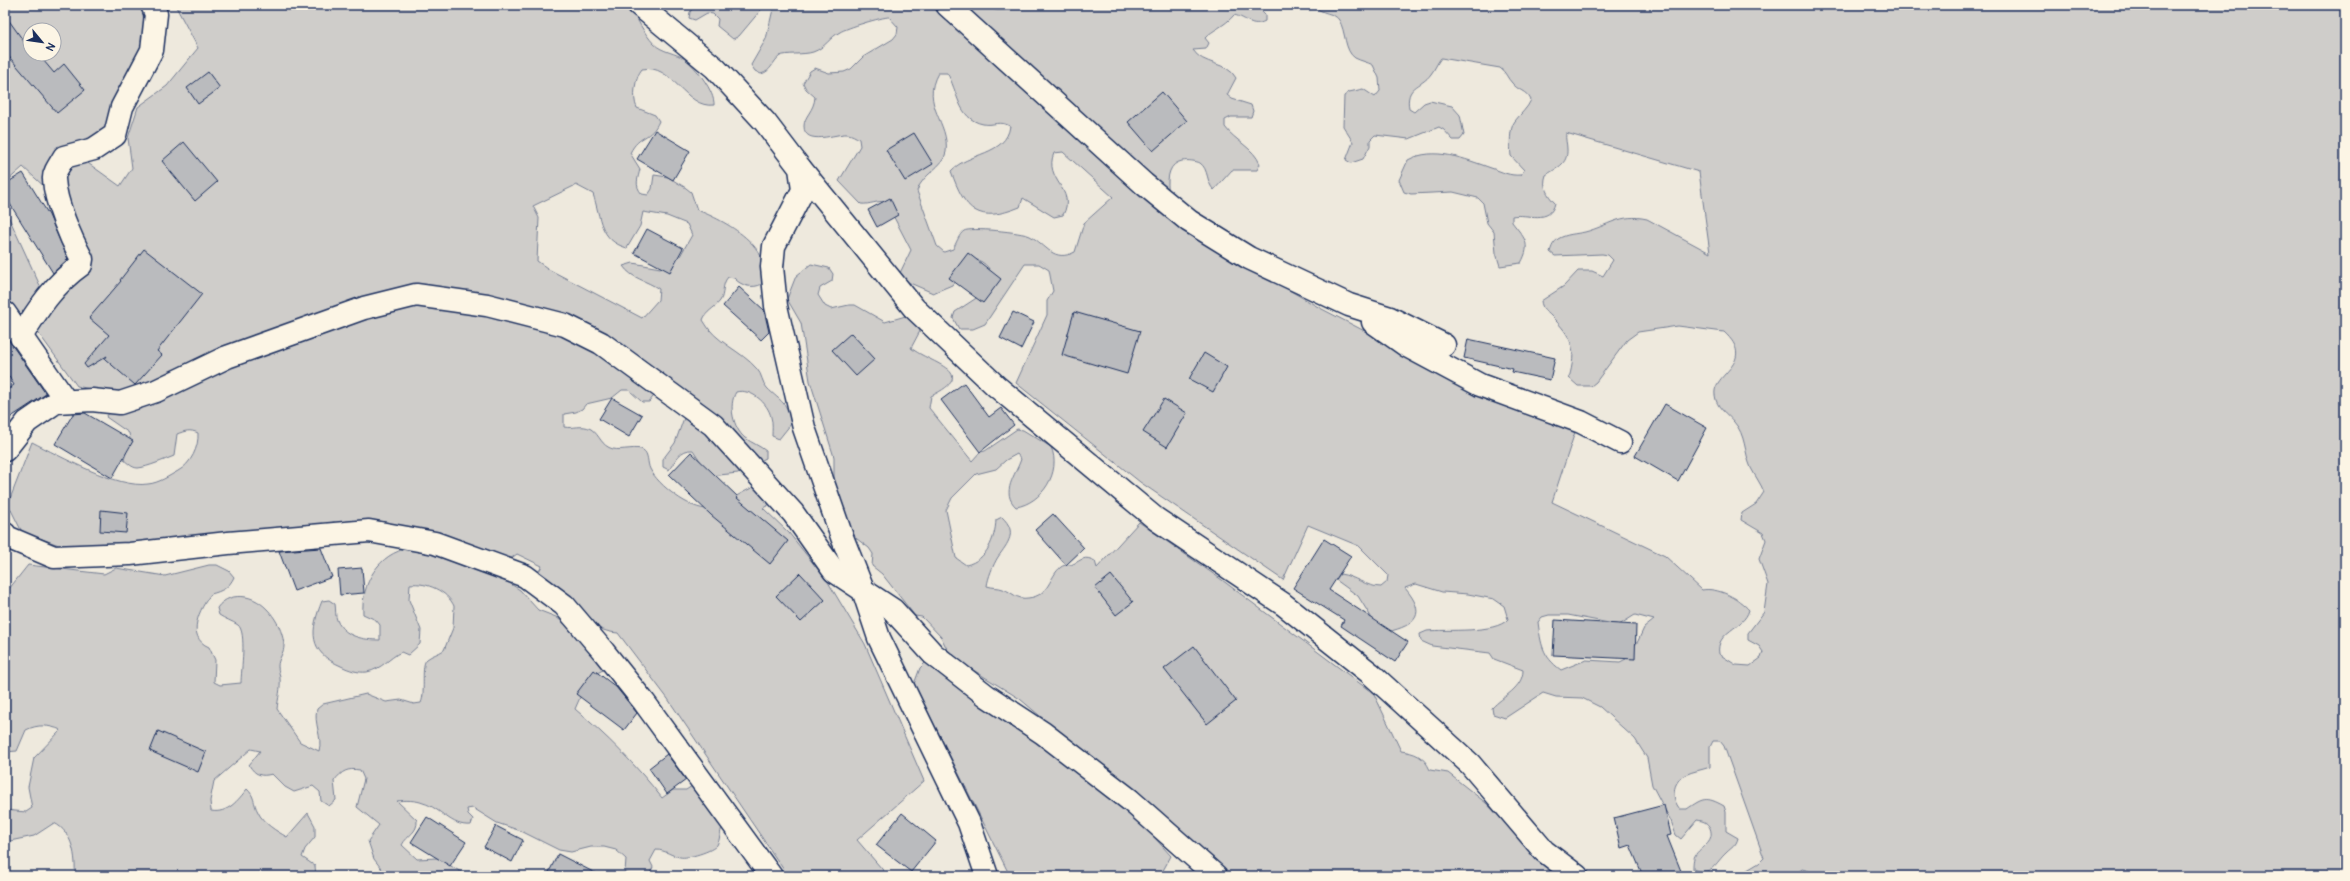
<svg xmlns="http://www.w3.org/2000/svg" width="2350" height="881" font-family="Pangolin,sans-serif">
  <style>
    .green { fill: #cfcdca; stroke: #757e94; fill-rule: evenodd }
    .building { fill: #babbbe; stroke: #1b2f5e }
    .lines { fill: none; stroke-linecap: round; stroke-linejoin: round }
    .minor-casing { stroke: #1b2f5e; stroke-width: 25 }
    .minor { stroke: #fcf5e5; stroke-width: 22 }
  </style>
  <rect width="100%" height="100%" fill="#eee9dd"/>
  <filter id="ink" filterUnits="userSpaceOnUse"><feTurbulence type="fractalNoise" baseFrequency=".025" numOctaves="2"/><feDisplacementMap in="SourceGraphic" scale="8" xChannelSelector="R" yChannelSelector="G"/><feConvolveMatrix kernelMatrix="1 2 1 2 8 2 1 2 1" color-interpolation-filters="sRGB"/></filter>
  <g filter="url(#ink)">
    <g class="green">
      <path d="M5,5h137l5,48 -44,82 -18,26 35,25 12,-18 -4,-30 10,-31 29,-21 31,-38 -23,-43h455c7,14 13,27 24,39 8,8 22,9 31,15 11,8 30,33 29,46 -29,4 -41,-42 -72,-36 -7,8 -10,29 -5,39l18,7 4,6c-8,19 -20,13 -29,32l10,16c-2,10 -6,16 2,25l6,1 4,-6 2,-14 14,2 18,11 5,4 6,18c27,10 80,38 65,74 -9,5 -21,2 -28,-6l-6,-1c-7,8 -3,17 -8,24 -6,8 -14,10 -17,19 12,23 38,30 54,49 5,5 5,14 10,19 14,14 21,14 24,36l-12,15 -7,-3c0,-6 1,-13 -1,-19 -3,-14 -20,-29 -35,-25 -8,13 -3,36 9,46 7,5 15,8 21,13v7l-6,3 -6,-1 -16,13 -28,3 -17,-26c-13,-1 -17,10 -24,20l-6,-3v-8l12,-16 10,-28 -28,-23 -8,10h-7l-13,-12h-7l-10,8 -26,6 -4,5 -6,3 -12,2v13c9,2 18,-3 27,2 9,6 10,17 22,20 9,2 24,-3 30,1 6,4 4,13 7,19 8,16 40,41 59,40 11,-1 36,-20 50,-24l15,17 -11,6 26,25 39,49 37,62 59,137 -67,59 31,36h-100l-120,-177 -50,-66c-33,-2 -55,-34 -77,-56l-2,-6 3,-5 -25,-12 -11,8 -3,17 17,11 18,20 18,7 13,10 38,41 -18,9 -14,32c32,27 61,56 87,89l11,-8h13l6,-4 30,41c-2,5 -2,13 -5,18 -4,6 -30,14 -37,12 -9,-1 -14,-7 -24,-7l-6,11 3,6c-4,12 -18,11 -28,5l1,-13 -10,-9 -12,-3h-13l-20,5 -12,-2 -38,-19 -24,-8 -24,-15 -6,1 1,5 5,5 -2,6c-20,2 -30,-17 -48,-22 -7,-3 -18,-3 -26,-2l20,19c1,13 -10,15 -15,25l15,14 20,-1 26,15 13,2 15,-3 20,4h-124l-13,-17 -6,-18 11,-16 -22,-18 7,-28 -4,-9c-13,-2 -18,1 -26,11l2,19 -7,6 -8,-5 -1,-9 -7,-6 -19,6 -9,-5 -13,-13c-11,3 -17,1 -23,-9l11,-14 -9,-2 -37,32 -4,20 1,10c17,3 27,-11 36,-22 8,7 6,14 11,23 5,11 18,19 29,25l21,-24 7,13v11l-10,12 -3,8 13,9 1,10h-241c1,-19 -2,-44 -21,-53l-20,13 -29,6v-32l21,2 6,-4 -4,-21 6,-29 27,-28c-12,-5 -23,-6 -35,0l-9,21 -12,1v-158l23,-29 76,9 12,-6 49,8 44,-11h8l12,6 5,6c-5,11 -12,14 -23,17 -11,14 -26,43 -2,53l6,13 -1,22 6,3 21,-2c0,-12 6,-51 -3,-58 -6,-4 -13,-6 -19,-10l-2,-7c7,-10 18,-13 29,-11 21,4 37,29 38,49 0,7 -6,13 -6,20 0,5 2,8 2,12 1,10 -2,21 -3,31l23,33 19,9c4,-14 -6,-28 -2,-42l6,-5 43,-10 20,8 15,-2 13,4 7,-1c5,-11 -1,-39 6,-44 5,-4 11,-5 17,-9l9,-22 1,-22c-7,-15 -27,-24 -44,-22l-1,16 12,30 -1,14 -12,11 -7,-3c-12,6 -19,17 -34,20 -9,1 -18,-2 -26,-6 -33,-14 -31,-35 -19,-65l7,-1 6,4c1,5 0,12 2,16 7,17 27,20 43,20v-15l-4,-5 -13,-6c-2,-30 15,-61 47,-66l-76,-26 -52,10 -163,19 -60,-6 -37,-13 -14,-28 24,-62c28,14 86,47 116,42 11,-1 21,-8 30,-13 13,-7 21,-24 20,-38 -8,-4 -13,-2 -21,1l-3,22c-10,4 -26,11 -36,12 -6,0 -10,-5 -14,-8l6,-21 -1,-6 -23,-16 4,-5 -12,-21 -21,-5 -40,-55 51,-70 -28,-60 -37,-34 -18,16zM30,30h24v24h-24zM576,185l17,9c8,24 6,46 34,54l13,-22 3,-14 24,4 20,8 5,11 -12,21 -20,12 -27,-5 -10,3c9,13 23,14 36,23l-1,11 -16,18 -92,-48 -13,-9 2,-43 -6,-12z"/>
      <polygon points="696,5 765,5 739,36 733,39 717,26 718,19 713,14 707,13 695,20 689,18 690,12"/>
      <path d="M774,5h207c12,6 25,8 36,0h239l9,9v7c-13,7 -18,-3 -31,-6 -9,11 -22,15 -29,23l4,5 -3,6 -13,1c10,16 34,11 43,28l-9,17 5,4 19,6 2,6 -2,6h-20l-6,3v7c10,14 29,21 35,37l-3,6h-25l-18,20c-8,-7 -5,-21 -14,-27 -4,-2 -12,-3 -18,-2 -25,5 -10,49 -5,64l143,83 126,65 131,53 -25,76 113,54 37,34c15,-3 37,8 47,20 -5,19 -34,21 -30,44l17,11 14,1 11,-8 2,-6 -4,-6 -11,-6v-7l16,-21 4,-28 -9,-25 7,-19 -3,-7 -22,-13 1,-7 14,-9 8,-12c-3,-8 -9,-16 -13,-24 -7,-16 -5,-33 -17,-46 -7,-9 -18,-14 -19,-27 -3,-22 43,-32 9,-63l-46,-6 -40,6 -11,8 -31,42 -5,4h-13l-9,-8c8,-28 4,-41 -18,-62 -5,-5 -9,-7 -10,-15l23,-15 14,-15h14l11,5 10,-16 -5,-5 -6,-1 -47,2 -5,-4c2,-6 3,-9 8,-13 8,-5 18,-5 27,-7 23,-6 35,-19 62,-13l63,34 -11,-81 -133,-39c-1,7 1,10 1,16 1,16 -11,19 -21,26 -4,11 1,20 9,28 -5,22 -27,10 -43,13v6c12,16 20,21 9,41l-21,3 -4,-13 -2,-21 -7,-9 -4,-20 -5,-5 -25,-6 -42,2 -7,-2 -5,-12 9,-20c26,-14 57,-1 83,8 12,4 18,8 30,7l3,-5 -13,-14c-1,-9 -2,-28 4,-35 6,-8 12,-12 16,-21 -5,-10 -13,-9 -19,-17 -5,-5 -6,-11 -12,-15l-59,-10c-4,5 -6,11 -10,16 -10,14 -26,11 -22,35l5,3 10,-9 6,-2 22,5 8,9 4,20 -4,5h-7l-9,-10 -5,-3 -30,12 -34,-4 -5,5v6l-7,13 -12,4 -5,-3 7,-18 -10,-16 1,-30 5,-4 14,-3 12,8 5,-6 -1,-13 -6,-13c-6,-3 -12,-4 -18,-7 -11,-7 -9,-27 -16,-38 -5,-8 -17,-5 -26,-15h1032v871h-529l-7,-5 -7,-2 -8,7h-57l22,-13 5,-5 -40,-112 -4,-5h-7l-3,6v20c-8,3 -17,4 -25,8 -13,7 -14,24 -5,34h7c16,-11 19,-13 37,-3l2,6v19l12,7c-2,8 -6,9 -12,15 -11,10 -14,24 -33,16 0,-5 0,-11 3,-15 7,-9 19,-13 14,-26 -3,-6 -7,-7 -13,-8l-16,19 -5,-4 -5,-14 -19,-36 -5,-27 -12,-19 -35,-32 -18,-9 -26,-1 -13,-4 -38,25 -12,-4 -1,-6c11,-12 31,-20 31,-38l-29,-11 -4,-6 -58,-7 -11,-5 -1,-7 7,-3c19,-2 69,3 81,-12l-4,-13 -10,-7 -26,-5 -26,-2 -26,-8 -11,4c22,26 12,37 -18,44l-11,-7 -18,-29 -22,-16 4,-6c15,2 26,13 41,13l6,-5 1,-7 -29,-29 -51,-21 -25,55 -143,-98 -124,-99 31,-68v-14l6,-10 -4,-21 -10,-6h-14l-40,60 -12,5h-14l-6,-11 2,-6 26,-17 12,-18c-3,-10 -11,-18 -22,-18l-19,26 -19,8 -30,-13 -4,-5 12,-25 -25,-48c-8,-2 -16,3 -25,2l-22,-23 21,-35 -1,-7c-3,-2 -8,-5 -12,-5 -10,-1 -43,13 -43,-8 0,-10 10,-15 11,-29l-9,-8 -3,-6 7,-12 5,-3 14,5 15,-1 7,-3 12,-12 30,-18 4,-5 1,-7 -9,-10c-7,0 -43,11 -49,15 -10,5 -15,16 -27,20 -9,3 -27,1 -33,4 -8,6 -8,15 -19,18l-6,-3 -4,-6 15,-26zM938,73h9c11,17 10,46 36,51 12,2 15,-4 27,2 -4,30 -42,26 -59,45 14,40 27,53 69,36l3,-9 31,19 9,-2c14,-26 -20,-35 -9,-62l9,-1 50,45 -29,26 -9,29c-22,11 -28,-7 -45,-16 -8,-4 -60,-9 -66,-5 -5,3 -8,13 -11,18l-9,3 -7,-6 -20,-55c5,-17 27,-24 29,-39 4,-30 -26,-47 -8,-79zM1549,615h19l51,10 16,-10 19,5 -10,8 -6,13 -12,18 -6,3 -34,-2 -25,10c-19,-14 -20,-26 -23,-48l4,-5z"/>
      <polygon points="5,209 42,290 17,319 5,288"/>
      <path d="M811,264l18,4 4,6 -1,7 -12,7 -2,7 7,11 6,3 18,-4h6l30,17 24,-7 9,10 2,6 -9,17c20,16 70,24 20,48l-2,12 43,53 8,-9 5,-1 32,-22 6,1 28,17c11,25 -9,56 -35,60 -16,-15 0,-32 5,-48l-4,-5 -11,6 -10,9 -20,5 -24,24 -6,12 10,48 10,7c21,-5 29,-26 30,-45l6,-3c16,15 6,26 -4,40 -5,8 -10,21 -11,29 6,2 11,1 16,3 9,3 14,11 25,9 22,-2 21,-22 33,-31 4,-3 8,-1 12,-3 9,-4 11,-9 22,-3l2,7 42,-46 83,58 152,114 27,57c14,2 23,5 29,19l18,3 38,30 52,54 27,19h-336l-209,-177 -58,-36 -15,-14 -6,-12 -19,-20 -7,-1 -33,-42 -10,-8 1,-12 -4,-6 -16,-12 -13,-37 -6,-21v-21l-24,-76 -9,-58 -14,-24 9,-23z"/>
      <polygon points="926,662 1038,740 1138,819 1171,856 1160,876 1010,876 914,684 920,668"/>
    </g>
    <g class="building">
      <polygon points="5,15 25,43 27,41 30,45 30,54 38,54 54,73 64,64 85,90 57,113 5,52"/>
      <polygon points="208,72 220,88 198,104 187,88"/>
      <polygon points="1162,92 1187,121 1153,151 1128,122"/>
      <polygon points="655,130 690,151 673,180 637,159"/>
      <polygon points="914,133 933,164 905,181 886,150"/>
      <polygon points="184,142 217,182 195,201 162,161"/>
      <polygon points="23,173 49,215 68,259 53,273 5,196 5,184"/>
      <polygon points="890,198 898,215 877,227 868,210"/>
      <polygon points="647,229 683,248 670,272 634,253"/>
      <polygon points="144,249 202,294 157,351 162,355 135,385 105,359 107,356 87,368 84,364 109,335 89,318 121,281 120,280"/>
      <polygon points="968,253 1001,279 983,303 949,278"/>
      <polygon points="739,287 764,310 769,332 761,340 723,306"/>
      <polygon points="1013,312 1034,322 1021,349 1000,338"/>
      <polygon points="1074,312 1140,331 1127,374 1062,355"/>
      <polygon points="851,333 875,359 856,376 832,350"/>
      <polygon points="5,335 46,394 5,421 5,391 14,385 5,370"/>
      <polygon points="1468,339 1555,358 1550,380 1512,372 1513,369 1464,358"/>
      <polygon points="1204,353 1227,367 1213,392 1189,379"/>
      <polygon points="964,383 989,417 1001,408 1014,425 980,452 941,400"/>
      <polygon points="612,398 642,415 629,437 599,419"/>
      <polygon points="1164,399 1187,413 1167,447 1143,432"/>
      <polygon points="1665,404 1707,428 1678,481 1635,456"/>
      <polygon points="85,413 133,441 112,478 55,444 73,414"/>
      <polygon points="691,452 738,497 737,498 788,541 770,564 711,515 669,475"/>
      <polygon points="101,510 128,513 126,533 100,531"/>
      <polygon points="1053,514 1084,548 1066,565 1035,530"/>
      <polygon points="1324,539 1351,556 1329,590 1408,642 1395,662 1341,626 1344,620 1293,588"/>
      <polygon points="321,548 332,577 294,591 279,551"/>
      <polygon points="362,568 364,593 340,595 338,570"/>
      <polygon points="800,573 825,600 801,622 776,596"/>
      <polygon points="1111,575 1133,602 1116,615 1095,588"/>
      <polygon points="1555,620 1636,625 1635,659 1553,655"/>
      <polygon points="1194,646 1236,701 1207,724 1164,669"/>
      <polygon points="594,670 616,687 637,713 624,730 576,694"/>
      <polygon points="158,731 206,752 198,772 150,751"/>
      <polygon points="667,754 686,780 667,794 649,768"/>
      <polygon points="1664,805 1671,835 1667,836 1683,876 1643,876 1630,845 1621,848 1614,818"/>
      <polygon points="902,813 936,841 911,872 876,845"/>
      <polygon points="427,817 466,842 450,866 411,842"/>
      <polygon points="496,826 523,840 512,862 484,847"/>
      <polygon points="558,854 601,876 547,876"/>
    </g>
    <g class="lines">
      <defs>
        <g id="minor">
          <polyline points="639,5 715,68 765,122 800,168 803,190 774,246 772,267 776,306 804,428 842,537 863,590 879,638 969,823 987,876"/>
          <polyline points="947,5 1144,184 1189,221 1249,258 1349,305 1390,318 1444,345"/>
          <polyline points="800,168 914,308 996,386 1156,519 1283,604 1370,673 1470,764 1544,851 1577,876"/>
          <polyline points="5,313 66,401"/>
          <polyline points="1373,322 1407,346 1480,385 1581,422 1620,442"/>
          <path d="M21,337c16,-27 34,-54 60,-72l1,-6c-11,-20 -27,-57 -28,-80 -1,-6 7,-16 10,-22l30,-8 21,-14 7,-28 30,-57 4,-36 -4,-9"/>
          <polyline points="5,450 27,422 56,402 92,400 120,403 156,391 227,357 364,308 416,295 487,305 565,325 601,343 713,425 793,513 834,571 893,610 933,654 987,696 1043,733 1130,800 1216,876"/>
          <polyline points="5,534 7,537 54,557 130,554 228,543 369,531 435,543 525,576 564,605 604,652 644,702 771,876"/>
        </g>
      </defs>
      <use href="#minor" class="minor-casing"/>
      <use href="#minor" class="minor"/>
    </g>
  </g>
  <rect width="2350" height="881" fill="none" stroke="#fcf5e5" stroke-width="20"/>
  <rect x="10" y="10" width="2330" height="861" fill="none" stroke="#1b2f5e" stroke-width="1.5" filter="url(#ink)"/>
  <g transform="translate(42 42) rotate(119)"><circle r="19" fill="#fcf5e5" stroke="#a2a6af"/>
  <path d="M0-3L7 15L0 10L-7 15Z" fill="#1b2f5e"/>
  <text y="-6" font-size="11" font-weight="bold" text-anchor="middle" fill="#1b2f5e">N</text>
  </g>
</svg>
